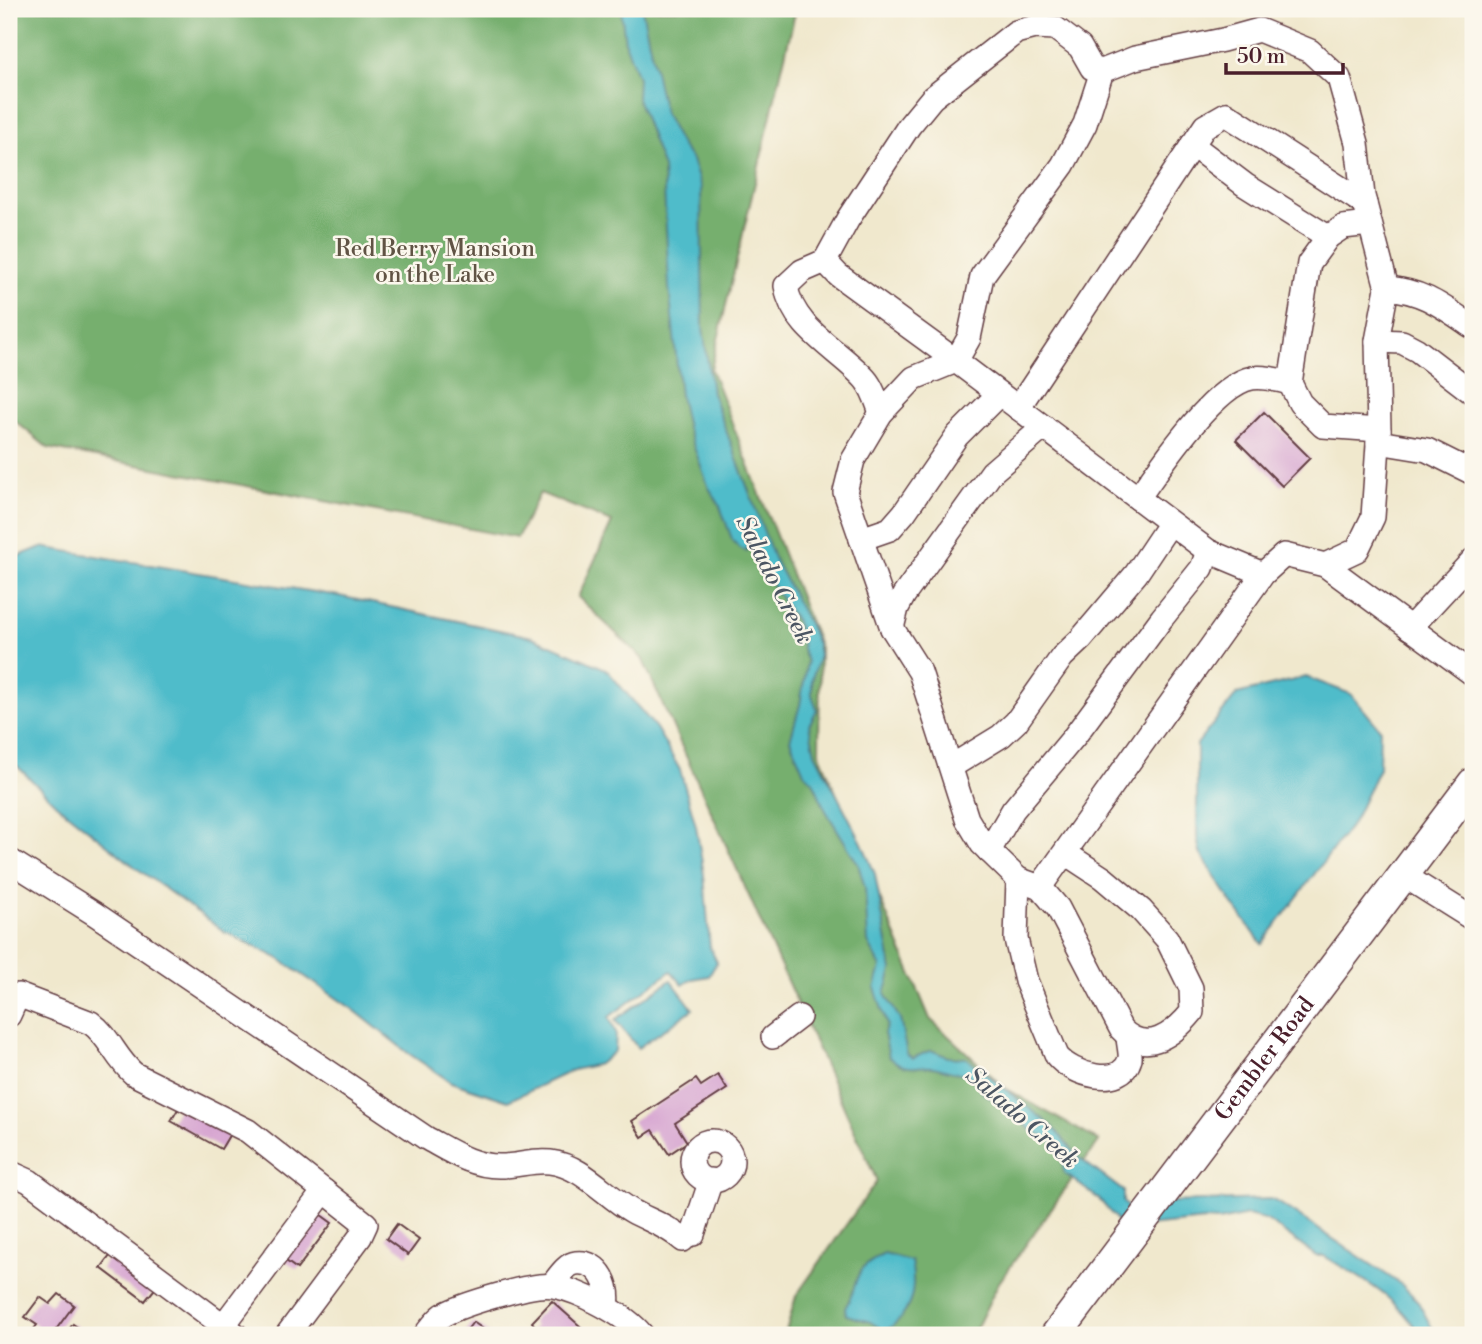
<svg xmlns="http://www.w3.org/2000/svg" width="1482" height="1344" font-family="'Libre Bodoni',serif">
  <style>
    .forest { fill: #76af6e; stroke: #60674c; stroke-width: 2 }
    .water { fill: #4fbcca; stroke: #4c6e7a; stroke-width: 2 }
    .building { fill: #d7a6d1 }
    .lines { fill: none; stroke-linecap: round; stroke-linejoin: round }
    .minor-casing { stroke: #633d43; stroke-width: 26 }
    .major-casing { stroke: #633d43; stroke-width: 33 }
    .minor { stroke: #fff; stroke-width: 23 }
    .major { stroke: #fff; stroke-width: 30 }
    .labels { text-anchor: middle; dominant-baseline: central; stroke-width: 5; stroke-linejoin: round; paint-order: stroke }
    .park-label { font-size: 23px; fill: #605344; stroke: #fbf7ec }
    .street-label { font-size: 23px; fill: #4a1f2b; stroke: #fbf7ec }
    .water-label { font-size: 24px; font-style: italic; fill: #4c5663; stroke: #fbf7ec }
  </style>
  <rect width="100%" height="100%" fill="#fbf7ec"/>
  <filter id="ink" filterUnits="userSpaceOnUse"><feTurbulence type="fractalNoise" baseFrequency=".0143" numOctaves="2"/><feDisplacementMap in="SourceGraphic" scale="14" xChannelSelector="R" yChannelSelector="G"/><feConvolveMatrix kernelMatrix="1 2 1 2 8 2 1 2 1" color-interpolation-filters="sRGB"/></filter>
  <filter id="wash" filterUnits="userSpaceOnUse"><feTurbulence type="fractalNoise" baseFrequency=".00686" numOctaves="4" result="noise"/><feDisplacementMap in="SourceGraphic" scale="28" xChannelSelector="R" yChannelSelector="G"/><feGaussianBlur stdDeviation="1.57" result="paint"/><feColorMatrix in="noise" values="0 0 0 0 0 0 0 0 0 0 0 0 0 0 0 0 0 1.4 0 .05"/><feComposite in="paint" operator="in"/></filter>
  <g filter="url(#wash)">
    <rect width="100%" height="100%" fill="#f0e8cd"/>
    <polygon class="forest" points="9,9 796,9 711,369 820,648 819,752 930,1019 1006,1089 1099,1141 998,1284 973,1335 785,1335 796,1296 877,1181 642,658 578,597 612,522 540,493 517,538 48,448 9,416"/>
    <g class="water">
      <path d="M621,9h21l22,104 17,32 11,15 9,28 2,140 9,65 62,165 35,67 8,19 2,11 -7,25v15l5,15 -8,15 6,28 47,90 13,31 17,96 -7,24 15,25 7,35 6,4 18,-8 17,7 18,1 87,69 25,30 45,34v11l4,5 8,-4 135,-4 9,4 123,82 15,15 19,35h-16c-23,-39 -58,-56 -96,-79h-8l-49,-36 -19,-5 -29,6 -15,-1 -75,8 -7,-2 -23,-27 -35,-26 -3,-21 -11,-13 -19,-9 -20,-19 -28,-18 -6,-10 -12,-10c-14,1 -21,-5 -34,-6 -21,-2 -22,6 -42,-10l-5,-24 3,-8 -12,-37 6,-21 -13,-25 -3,-54 -7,-24 -32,-53 -13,-30 -9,-8 -14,-33 10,-35 7,-43 -5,-13v-11l-6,-16 -37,-58 -3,-13 -5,-5h-4v5l-8,-3 -7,-9 -13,-35 -10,-16 -22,-60 -7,-32 -11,-109 -6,-119 -26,-70 1,-20 -13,-36z"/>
      <polygon points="41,547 339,596 532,637 606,669 656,728 680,770 696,826 704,875 710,948 717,962 709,976 692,979 683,985 671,971 609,1017 616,1033 615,1051 599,1064 573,1070 508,1101 451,1082 408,1053 354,1010 278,958 225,932 135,867 56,804 9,758 9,560"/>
      <polygon points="1306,677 1351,694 1380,729 1379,768 1354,821 1262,944 1232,903 1200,853 1197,837 1197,744 1237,694"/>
      <polygon points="671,980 693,1009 638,1048 615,1020"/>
      <path d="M884,1254l27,7c6,29 1,54 -26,70l-15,-9 -24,-7 -1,-7c17,-28 3,-36 39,-54z"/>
    </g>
    <g id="blocks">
      <g class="building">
        <polygon points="1264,412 1310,458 1282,486 1236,440"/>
        <polygon points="718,1075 727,1089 675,1123 687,1142 669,1154 653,1130 642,1137 632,1121 696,1079 701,1086"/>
        <polygon points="181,1104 231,1132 221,1149 171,1121"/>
        <polygon points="317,1212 332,1223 297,1269 282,1258"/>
        <polygon points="397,1224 419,1240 408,1255 386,1239"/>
        <polygon points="113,1252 158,1285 145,1301 101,1268"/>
        <polygon points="59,1294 74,1305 52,1335 34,1335 31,1333 37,1325 25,1317 40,1297 50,1304"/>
        <polygon points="552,1301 590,1335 527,1335 535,1326 532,1322"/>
        <polygon points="473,1322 492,1335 463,1335"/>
        <polygon points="73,1324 89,1335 65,1335"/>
      </g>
    </g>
  </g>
  <g filter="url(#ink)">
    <use href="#blocks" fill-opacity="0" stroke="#633d43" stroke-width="2"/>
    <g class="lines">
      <defs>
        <g id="minor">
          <polyline points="1192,145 1245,185 1328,237"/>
          <polyline points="1370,224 1343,227 1328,237 1309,263 1290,383 1300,403 1323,426 1379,430"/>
          <polyline points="825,261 838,275 956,361 969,338 982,276 1063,165 1085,124 1102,71 1135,58 1223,40 1259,30 1310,51 1339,78 1357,143 1363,196 1387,288 1377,341 1379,430 1373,517 1357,550 1325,565"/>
          <path d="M1387,288c37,3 56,19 86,39"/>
          <polyline points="1377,341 1402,342 1417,350 1473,393"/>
          <polyline points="1018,408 1205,126 1226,114 1365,204"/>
          <path d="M881,413c-4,-11 -8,-25 -16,-34 -26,-29 -73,-51 -79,-93l16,-15 23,-10 23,-42 61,-93 23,-28 84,-66 19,-5 20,1 25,19 12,21 10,3"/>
          <polyline points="1378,442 1427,450 1473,473"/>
          <path d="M1138,498c21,-30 77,-114 114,-120 12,-2 26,2 38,5"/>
          <polyline points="861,539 890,529 904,513 957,436 999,394"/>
          <polyline points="1263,574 1208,551 956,361 914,378 881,413 853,460 845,492 892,628 920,672 967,819 982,844 1018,879 1040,887 1263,574 1284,555 1325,565 1473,674"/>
          <polyline points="892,628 897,608 904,595 992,472 1044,427"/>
          <polyline points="1410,628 1473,560"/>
          <polyline points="952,766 1001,736 1016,722 1062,657 1081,639 1136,574 1170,523"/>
          <polyline points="989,851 1013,810 1074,737 1162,618 1202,568 1208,551"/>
          <path d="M9,860l86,54 331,224c24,13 47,29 75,28 16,0 33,-6 49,-4 33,4 54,33 82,49 18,10 36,15 51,29"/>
          <polyline points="1403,875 1473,919"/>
          <path d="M1018,879l-2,60 10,42 31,75c14,18 64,34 73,3 1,-6 -2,-16 -2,-23"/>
          <path d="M1040,887l18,21 63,121c26,27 53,5 71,-17l-1,-24 -24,-49 -26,-29 -38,-32 -38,-25"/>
          <path d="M9,1015l9,-20 73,28c18,13 25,36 43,51l114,57 118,93 -6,13 -73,98"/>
          <polyline points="773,1037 799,1017"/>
          <circle cx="712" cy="1161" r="20"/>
          <polyline points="9,1172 29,1181 236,1335"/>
          <polyline points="693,1234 711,1180"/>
          <path d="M552,1285c6,-7 14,-21 24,-22 25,-3 34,25 31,43"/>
          <polyline points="223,1326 324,1191"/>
          <path d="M425,1335c5,-6 11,-15 18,-20 18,-10 91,-33 110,-29 27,5 72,28 89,49"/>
        </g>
        <g id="major">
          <path id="s1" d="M1056,1335l417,-552"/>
        </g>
      </defs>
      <use href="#minor" class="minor-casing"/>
      <use href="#major" class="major-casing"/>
      <use href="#minor" class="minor"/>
      <use href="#major" class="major"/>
    </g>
  </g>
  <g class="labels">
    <g class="park-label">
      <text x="435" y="249">Red Berry Mansion<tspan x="435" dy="26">on the Lake</tspan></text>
    </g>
    <g class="street-label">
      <text stroke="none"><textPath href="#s1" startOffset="346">Gembler Road</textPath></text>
    </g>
    <g class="water-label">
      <text transform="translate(774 580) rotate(63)">Salado Creek</text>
      <text transform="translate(1022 1118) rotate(41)">Salado Creek</text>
    </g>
  </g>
  <rect width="1482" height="1344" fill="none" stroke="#fbf7ec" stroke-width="35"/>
  <path d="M1226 63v10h117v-10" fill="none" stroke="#4a1f2b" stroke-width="3.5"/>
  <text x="1237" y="63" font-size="21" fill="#4a1f2b" stroke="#fbf7ec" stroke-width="5" paint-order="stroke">50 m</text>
</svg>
